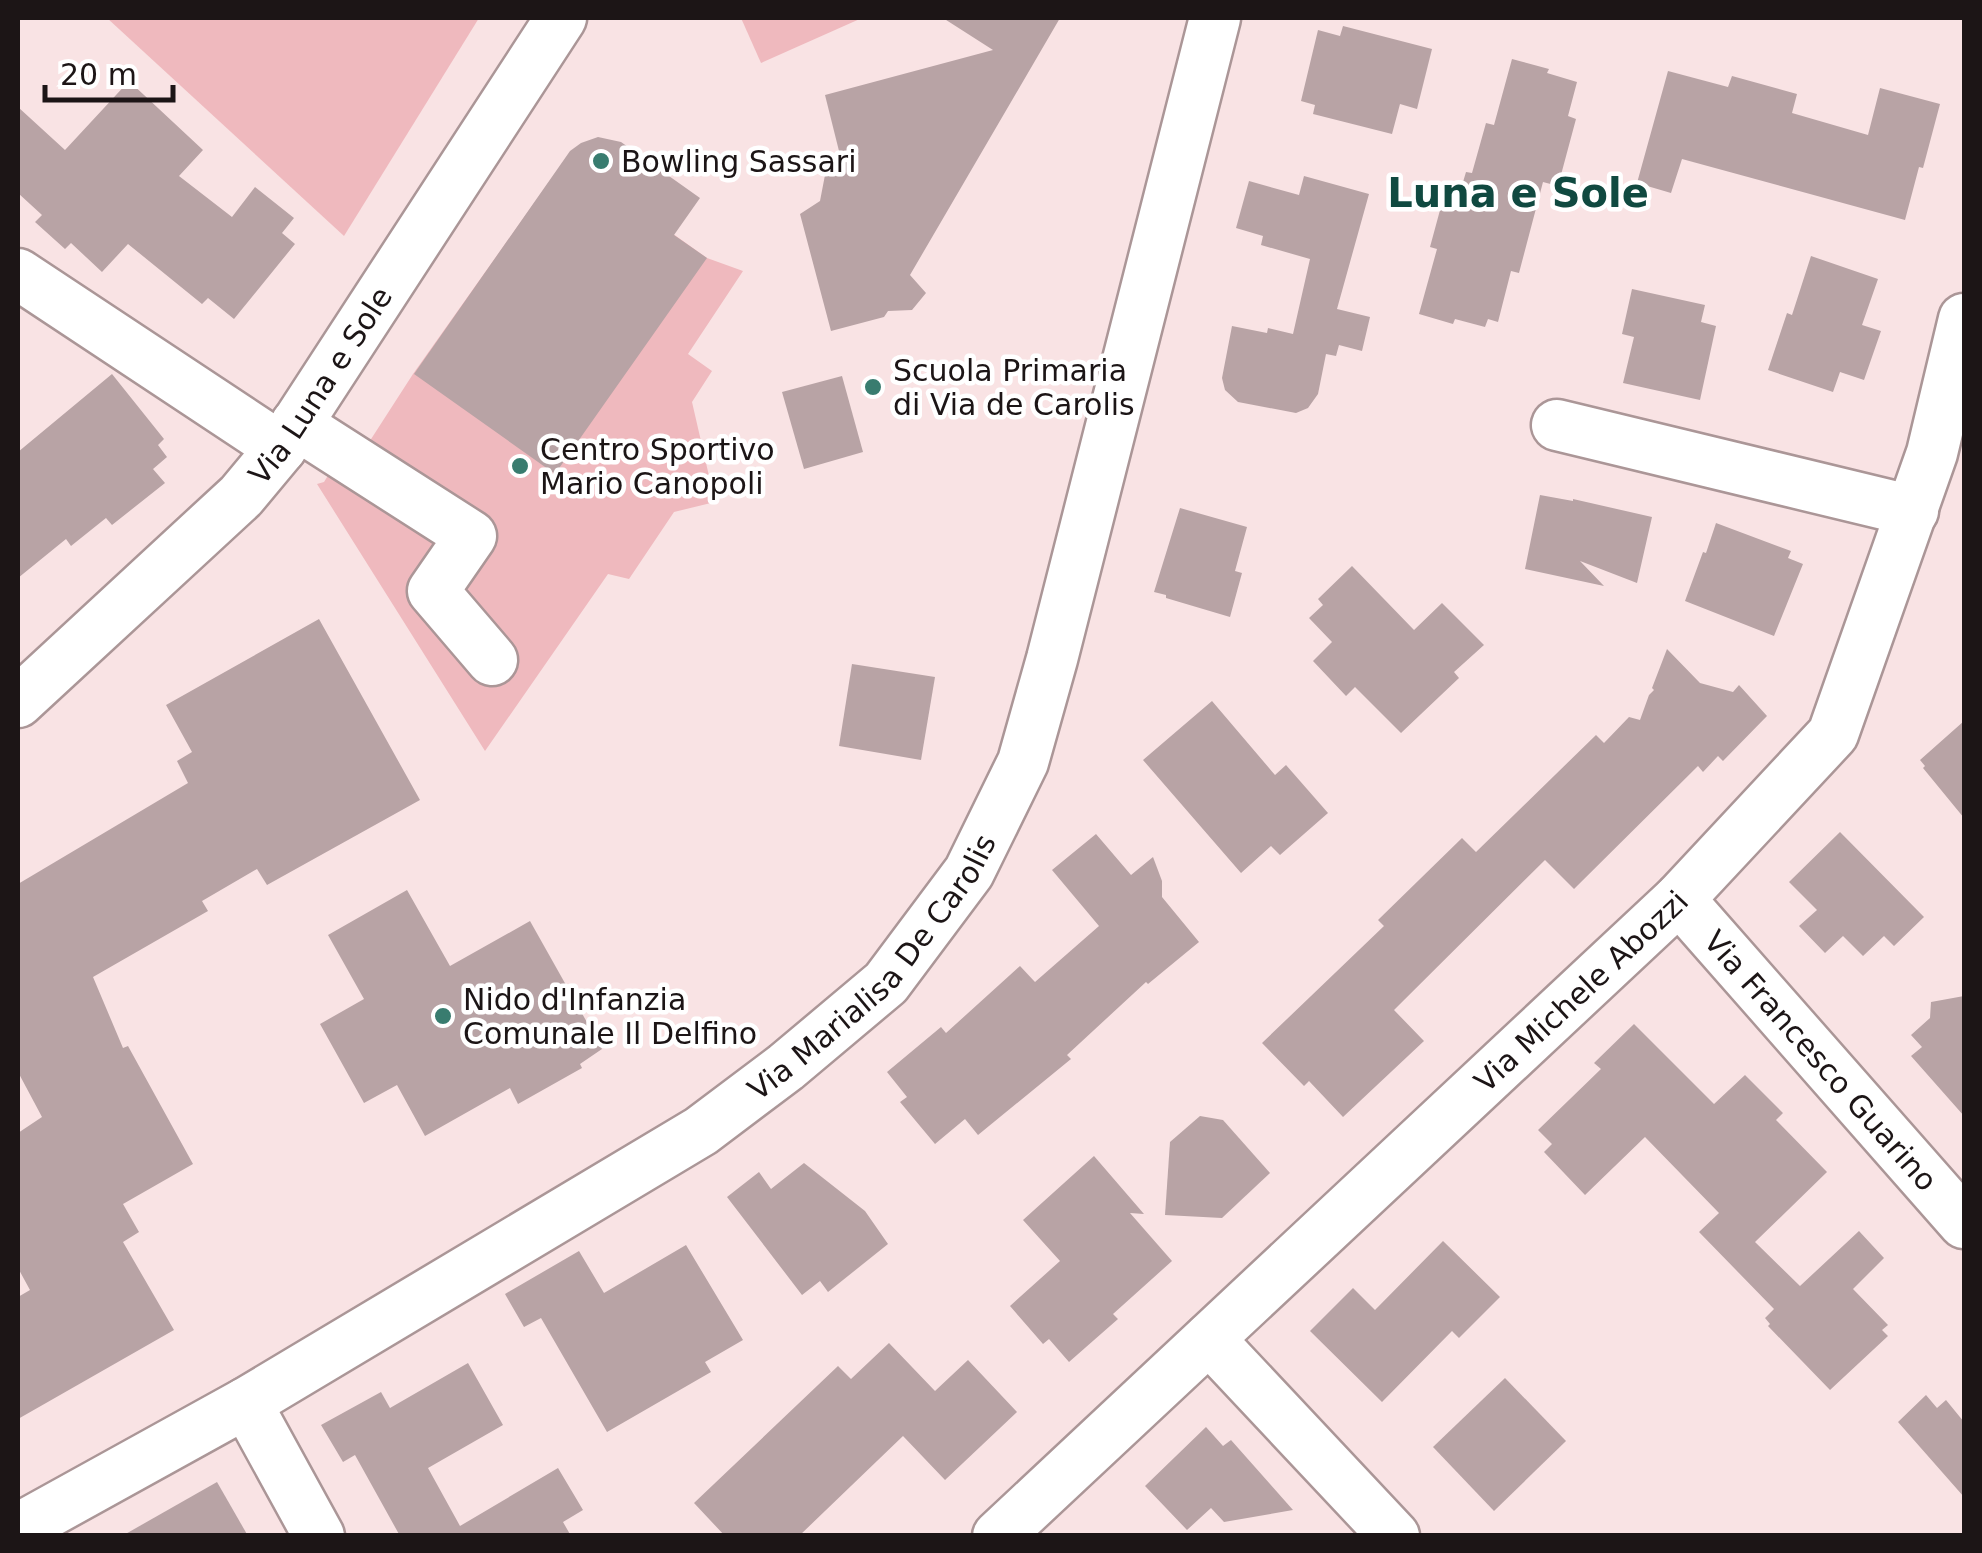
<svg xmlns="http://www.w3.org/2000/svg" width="1982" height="1553" font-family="'DejaVu Sans',sans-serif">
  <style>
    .green { fill: #efb9be }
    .building { fill: #b8a3a5 }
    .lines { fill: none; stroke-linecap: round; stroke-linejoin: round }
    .minor-casing { stroke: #ab9697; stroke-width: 55 }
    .minor { stroke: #fff; stroke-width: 50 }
    .poi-dot { fill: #397c6f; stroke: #fff; stroke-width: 4 }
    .labels { text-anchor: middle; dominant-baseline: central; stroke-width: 9; stroke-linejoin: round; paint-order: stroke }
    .poi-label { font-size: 30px; fill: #1c1516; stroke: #fff; text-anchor: start }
    .street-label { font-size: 30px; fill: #1c1516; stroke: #fff }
    .district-label { font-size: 40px; font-weight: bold; fill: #104940; stroke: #fff }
  </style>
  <rect width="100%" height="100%" fill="#f9e3e4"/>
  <g class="green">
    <polygon points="107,18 479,18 344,236"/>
    <polygon points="741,18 862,18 761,63"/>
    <polygon points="566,158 707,258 743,271 688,354 712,371 692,402 715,502 674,512 629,579 608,574 485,751 317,484 324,482 349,441 364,450 413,374"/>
  </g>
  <g class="building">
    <polygon points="943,18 1060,18 910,275 926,293 912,310 888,311 884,317 831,331 800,214 820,201 825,175 841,159 825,95 993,50"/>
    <polygon points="1343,26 1432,49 1417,109 1400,104 1392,134 1313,114 1315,105 1301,101 1318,30 1340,36"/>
    <polygon points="1512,59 1549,69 1547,73 1577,82 1568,116 1576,119 1558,186 1543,182 1519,273 1511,271 1498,322 1488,319 1485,327 1455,319 1453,324 1419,314 1437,249 1430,247 1446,188 1460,192 1466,172 1472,173 1486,123 1494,125"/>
    <polygon points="1668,71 1728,87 1732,76 1797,94 1792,113 1868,135 1880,88 1940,104 1923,168 1919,167 1905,220 1682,159 1671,193 1637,183"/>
    <polygon points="129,81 203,150 179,176 232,217 255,187 294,218 282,233 295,244 234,319 208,298 202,304 128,244 102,272 71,243 65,249 35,222 42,215 18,193 18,107 65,150"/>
    <polygon points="598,137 621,142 700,198 674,235 707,258 555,474 414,374 570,151 581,143"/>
    <polygon points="1304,176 1369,194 1337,309 1370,317 1362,351 1339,345 1336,356 1326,354 1318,394 1308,408 1296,413 1238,402 1225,390 1222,378 1232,326 1267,333 1268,328 1293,334 1310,259 1261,245 1263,236 1236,228 1249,181 1299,195"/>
    <polygon points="1811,256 1878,279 1862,325 1881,331 1864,380 1840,372 1833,392 1768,370 1787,313 1792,315"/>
    <polygon points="1632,289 1705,305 1701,322 1716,326 1700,400 1623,383 1634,337 1622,334"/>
    <polygon points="112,374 164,439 158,445 167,457 153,469 165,483 112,525 106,518 71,546 66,539 18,578 18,452"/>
    <polygon points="842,376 863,452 804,469 782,392"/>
    <polygon points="1540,495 1573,501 1573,499 1652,517 1637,583 1580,561 1604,586 1525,569"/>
    <polygon points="1180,508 1247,527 1235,571 1242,573 1230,617 1166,598 1166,595 1154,592"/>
    <polygon points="1716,523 1791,551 1788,558 1803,564 1774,636 1685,601 1703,552 1706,553"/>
    <polygon points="1352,566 1414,630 1442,603 1484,645 1454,672 1459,678 1401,733 1355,687 1346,696 1313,661 1332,642 1309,618 1323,605 1318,599"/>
    <polygon points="319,619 420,800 267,885 257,869 202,901 208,911 93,977 123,1048 128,1046 193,1164 123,1204 139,1232 123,1242 174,1330 18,1419 18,1297 30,1290 18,1268 18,1133 42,1117 18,1072 18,884 188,783 177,761 192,752 166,705"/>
    <polygon points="1667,649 1700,683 1733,692 1739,685 1767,716 1723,761 1718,756 1703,772 1698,766 1574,889 1545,860 1394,1010 1424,1041 1343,1117 1309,1081 1304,1086 1262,1043 1384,926 1378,920 1462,838 1476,852 1596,735 1604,743 1629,717 1640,720 1649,695 1654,690 1652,688"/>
    <polygon points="852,664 935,677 921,760 839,746"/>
    <polygon points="1212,701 1275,775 1286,765 1328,813 1280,855 1271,846 1241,873 1143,760"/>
    <polygon points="1964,721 1964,818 1923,768 1925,766 1920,760"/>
    <polygon points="1840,832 1924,917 1894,946 1884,936 1863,956 1843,936 1825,953 1799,926 1817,910 1789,882"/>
    <polygon points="1096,834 1131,875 1153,857 1162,881 1162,897 1199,942 1148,984 1146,982 1067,1055 1071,1059 978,1135 965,1119 935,1144 900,1102 907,1097 887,1072 941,1027 946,1033 1020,966 1035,982 1099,926 1052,870"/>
    <polygon points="407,890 450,966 530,921 602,1049 580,1064 582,1068 518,1104 510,1088 425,1136 397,1085 364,1103 320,1024 364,999 328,935"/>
    <polygon points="1964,996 1964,1116 1911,1056 1922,1047 1911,1035 1930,1018 1931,1002"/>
    <polygon points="1634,1024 1714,1104 1745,1075 1783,1113 1776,1120 1827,1172 1755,1242 1800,1286 1859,1231 1884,1258 1853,1289 1888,1325 1882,1330 1888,1336 1830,1390 1768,1326 1770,1324 1765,1318 1774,1309 1699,1232 1719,1213 1645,1137 1585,1195 1544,1152 1552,1144 1538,1130 1601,1069 1594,1063"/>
    <polygon points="1200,1116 1223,1120 1270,1173 1222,1218 1165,1215 1170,1142"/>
    <polygon points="1094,1156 1144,1214 1130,1213 1172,1261 1113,1314 1118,1319 1069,1362 1049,1339 1043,1344 1010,1306 1060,1261 1023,1220"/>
    <polygon points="804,1163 865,1211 888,1244 828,1292 820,1281 802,1295 727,1197 759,1172 771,1189"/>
    <polygon points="1443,1241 1500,1297 1459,1338 1452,1331 1382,1402 1310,1331 1353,1288 1375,1310"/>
    <polygon points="686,1245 743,1340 705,1362 711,1372 607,1432 541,1318 524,1327 505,1294 579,1251 604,1293"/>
    <polygon points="889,1343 935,1391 968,1360 1017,1412 945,1480 903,1436 799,1536 725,1536 694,1503 838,1366 851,1379"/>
    <polygon points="468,1363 503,1425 428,1468 460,1526 558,1468 583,1510 563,1522 571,1536 400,1536 355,1455 343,1462 321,1425 381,1392 390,1408"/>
    <polygon points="1505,1378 1566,1441 1494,1511 1433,1447"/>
    <polygon points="1926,1395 1937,1408 1946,1400 1964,1422 1964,1497 1898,1422"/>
    <polygon points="1206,1427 1223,1446 1231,1440 1293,1510 1224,1522 1211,1508 1187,1530 1145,1486"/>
    <polygon points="217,1482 248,1536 122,1536"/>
  </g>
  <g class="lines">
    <defs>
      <g id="minor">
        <polyline points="18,274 281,448"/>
        <polyline points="296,424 471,536 433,591 492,660"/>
        <polyline points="1557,425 1913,511"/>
        <path id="s1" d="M18,702l223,-206 40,-48 280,-430"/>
        <path id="s2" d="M1679,899l285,324"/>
        <polyline points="1209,1339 1394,1536"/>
        <polyline points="246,1403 319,1536"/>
        <path id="s3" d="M18,1529l228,-126 455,-272 85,-64 100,-84 83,-111 54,-110 29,-103 163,-641"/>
        <path id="s4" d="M998,1536l681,-637 154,-165 99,-281 32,-134"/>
      </g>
    </defs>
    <use href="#minor" class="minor-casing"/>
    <use href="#minor" class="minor"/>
  </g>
  <g class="poi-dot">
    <circle cx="601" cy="161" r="10"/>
    <circle cx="873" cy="387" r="10"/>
    <circle cx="520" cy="466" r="10"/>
    <circle cx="443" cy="1016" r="10"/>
  </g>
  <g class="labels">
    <g class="poi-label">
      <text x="621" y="161">Bowling Sassari</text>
      <text x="893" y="370">Scuola Primaria<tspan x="893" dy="34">di Via de Carolis</tspan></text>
      <text x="540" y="449">Centro Sportivo<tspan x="540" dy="34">Mario Canopoli</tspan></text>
      <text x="463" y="999">Nido d'Infanzia<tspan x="463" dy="34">Comunale Il Delfino</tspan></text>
    </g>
    <g class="street-label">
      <text stroke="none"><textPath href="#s1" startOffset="440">Via Luna e Sole</textPath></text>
      <text stroke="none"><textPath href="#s3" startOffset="1030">Via Marialisa De Carolis</textPath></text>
      <text stroke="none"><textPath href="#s4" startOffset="798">Via Michele Abozzi</textPath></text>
      <text stroke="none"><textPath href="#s2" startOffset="215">Via Francesco Guarino</textPath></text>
    </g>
    <g class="district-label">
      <text x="1518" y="193">Luna e Sole</text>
    </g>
  </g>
  <rect width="1982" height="1553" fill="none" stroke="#1c1516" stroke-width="40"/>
  <path d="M45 85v15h128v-15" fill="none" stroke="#1c1516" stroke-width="5"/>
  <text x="60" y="85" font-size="30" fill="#1c1516" stroke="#ffffff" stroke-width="8" paint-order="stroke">20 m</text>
</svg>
